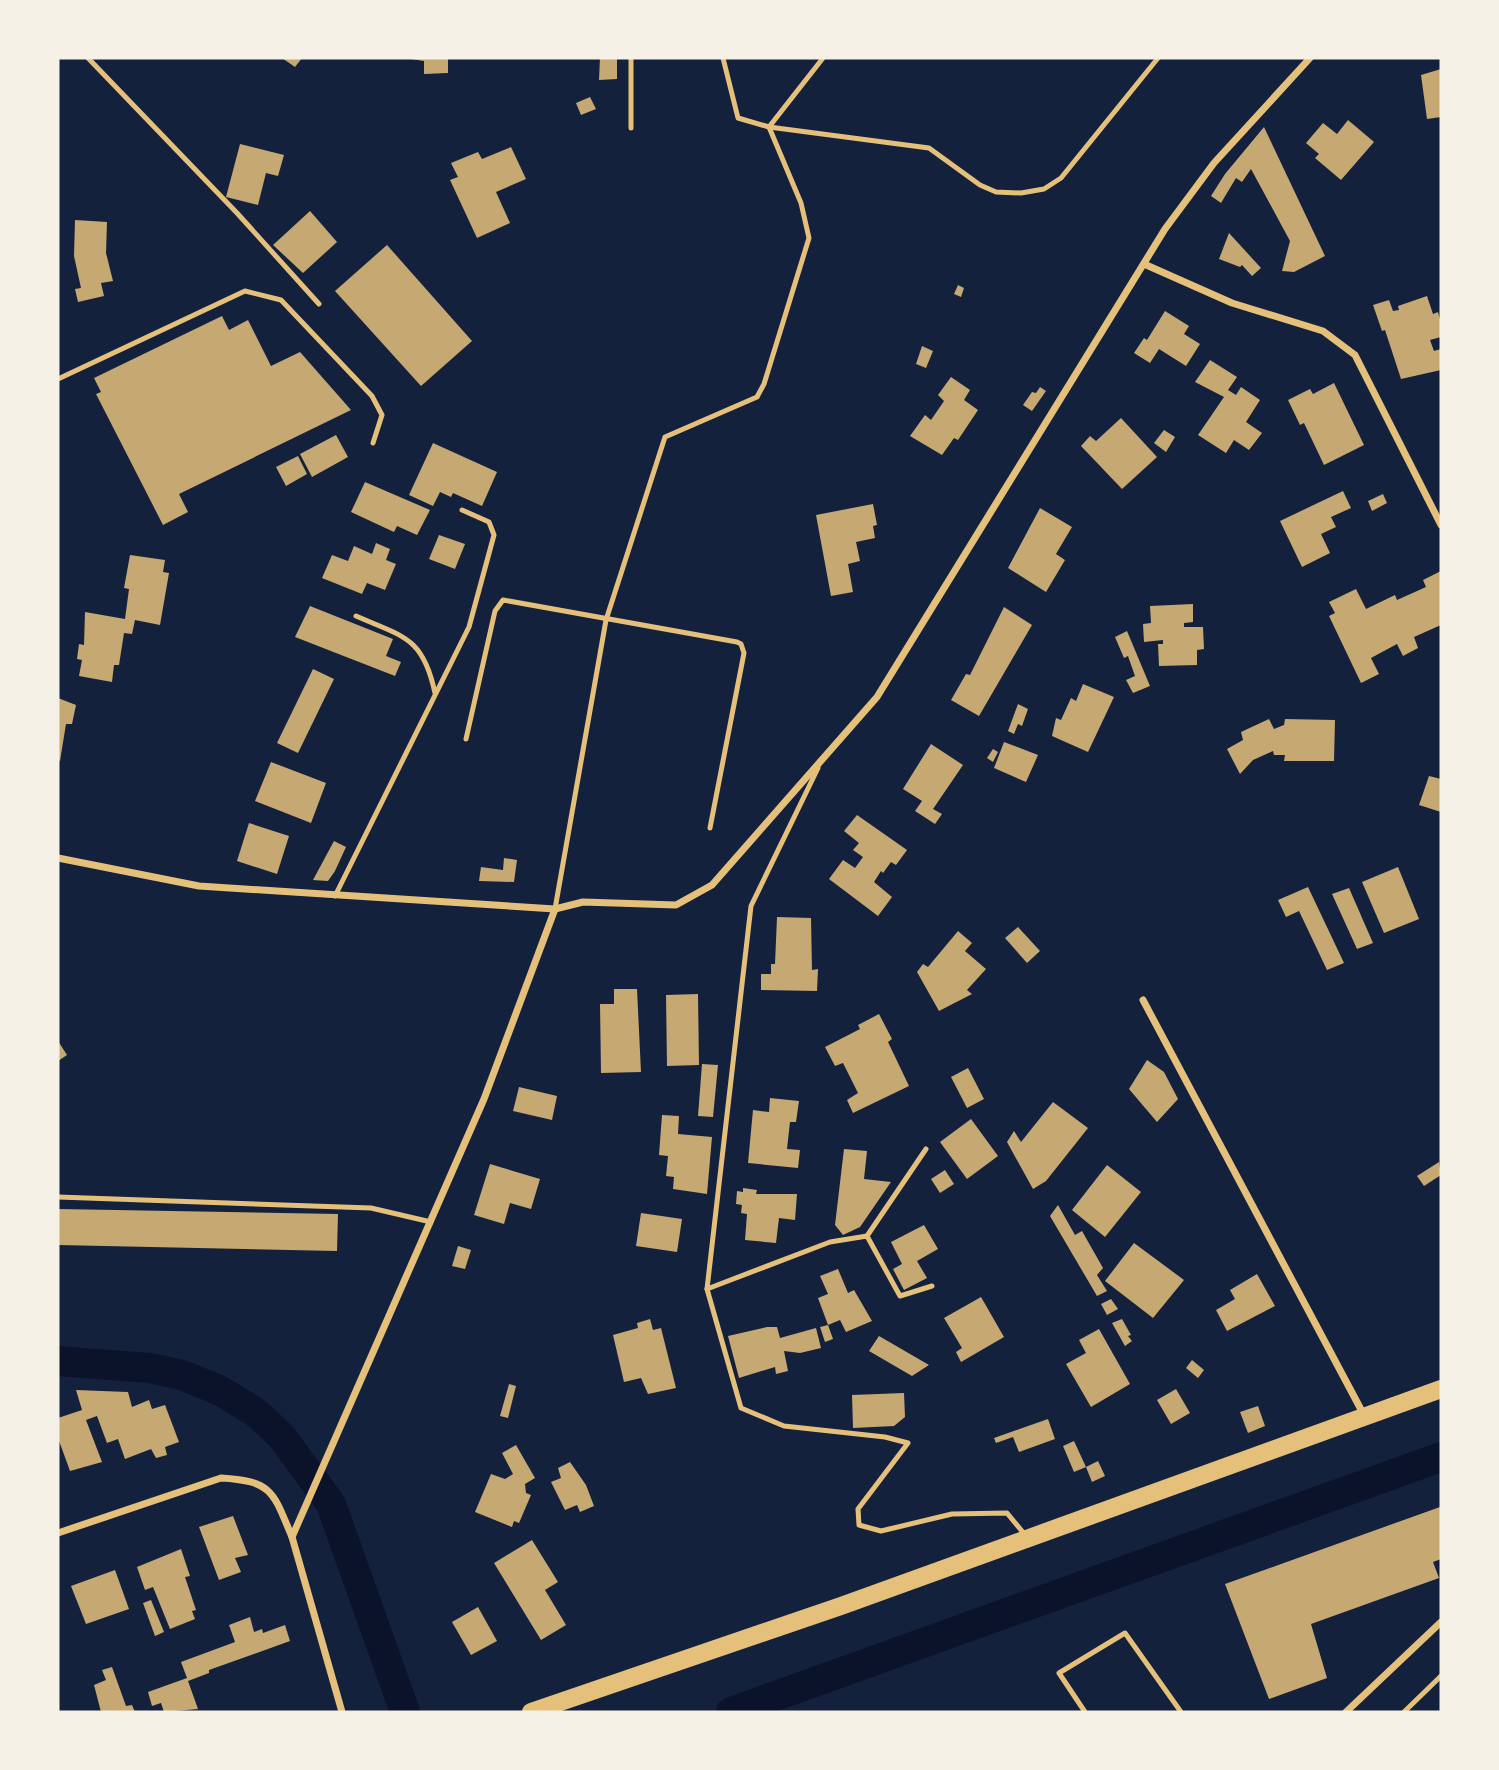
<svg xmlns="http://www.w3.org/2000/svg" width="1499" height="1770" font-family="'Times New Roman',serif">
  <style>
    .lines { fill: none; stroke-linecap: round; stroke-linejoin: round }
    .canal { stroke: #0b132b; stroke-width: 30 }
    .building { fill: #c6a872 }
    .service { stroke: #e5c07b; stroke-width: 5 }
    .minor { stroke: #e5c07b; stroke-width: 7 }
    .primary { stroke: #e5c07b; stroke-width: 18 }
  </style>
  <rect width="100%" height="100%" fill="#14213d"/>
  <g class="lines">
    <g class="canal">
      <polyline points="58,1361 150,1368 182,1375 221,1391 258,1414 282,1437 331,1504 405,1712"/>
      <polyline points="731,1712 1441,1457"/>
    </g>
  </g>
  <g class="building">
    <polygon points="282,58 302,58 295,67"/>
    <polygon points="404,58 448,58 448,73 424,74 424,61"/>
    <polygon points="600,58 617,58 617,79 599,80"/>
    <polygon points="1441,69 1441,117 1427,119 1421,75"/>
    <polygon points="590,97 596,109 581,115 576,103"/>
    <polygon points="1348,120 1374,142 1341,180 1315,158 1319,154 1306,143 1323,123 1337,134"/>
    <polygon points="1264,127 1325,256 1294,272 1282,271 1290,241 1251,169 1242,182 1236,178 1221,203 1211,196 1225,174"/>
    <polygon points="240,144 284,155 278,176 266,173 258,205 226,197"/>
    <polygon points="511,147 526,179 496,192 510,223 477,238 450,180 458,177 451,163 478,152 482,159"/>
    <polygon points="310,211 337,242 303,273 273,245"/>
    <polygon points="75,220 107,222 106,253 113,281 101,283 104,296 78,302 75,289 81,288 74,256"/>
    <polygon points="1229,233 1261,268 1252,276 1242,265 1240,267 1219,259"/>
    <polygon points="387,245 472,341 421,386 335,291"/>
    <polygon points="958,285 964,288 961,297 954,294"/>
    <polygon points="1427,296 1433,314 1438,312 1441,323 1441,337 1430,340 1434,351 1441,349 1441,370 1401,379 1385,330 1382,331 1373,305 1389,300 1393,311 1399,310 1398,306"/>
    <polygon points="1165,311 1189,326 1184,334 1200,344 1186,366 1159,349 1150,363 1134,353 1144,338 1147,340"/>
    <polygon points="222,316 229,330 248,320 271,366 300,352 351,410 179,494 188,512 163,525 96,394 101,392 94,378"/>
    <polygon points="922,346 933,351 926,368 916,364"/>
    <polygon points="1210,360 1237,377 1228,390 1236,395 1241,387 1260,400 1246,422 1262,433 1249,450 1234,440 1226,453 1198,435 1224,397 1195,382"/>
    <polygon points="951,377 970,390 964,400 978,410 958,440 954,438 942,455 910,436 925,415 931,420 944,401 938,395"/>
    <polygon points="1334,383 1364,445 1324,465 1304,423 1300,425 1288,400 1310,389 1313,394"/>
    <polygon points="1040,387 1046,391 1032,411 1023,405 1032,392 1036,393"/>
    <polygon points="1121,418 1157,457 1122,489 1081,446 1090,436 1096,441"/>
    <polygon points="1164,430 1175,437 1166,452 1154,443"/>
    <polygon points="336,435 348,457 312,477 300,454"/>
    <polygon points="433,443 497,472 482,506 453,493 451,497 440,492 433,506 409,495"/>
    <polygon points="298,456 307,474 286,486 276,467"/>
    <polygon points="365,482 430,510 417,535 397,526 394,532 351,512"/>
    <polygon points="1343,491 1351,508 1331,517 1336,527 1321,534 1330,553 1302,567 1280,521"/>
    <polygon points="1383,494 1387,503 1372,511 1368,501"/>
    <polygon points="873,504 877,525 873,526 875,538 856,542 860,561 848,564 853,592 831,596 816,515"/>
    <polygon points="1040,508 1072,527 1056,554 1065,560 1046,592 1008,568"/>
    <polygon points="439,535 465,544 455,569 429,559"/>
    <polygon points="376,543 390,549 386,560 396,564 385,590 367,583 362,594 322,578 332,555 348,561 354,546 372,554"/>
    <polygon points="130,555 165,560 163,572 169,573 160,625 135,620 132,634 124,633 119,665 114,665 112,682 79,676 82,660 77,659 79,644 84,645 85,612 125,619 129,589 124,588"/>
    <polygon points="1441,571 1441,625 1414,637 1418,648 1403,656 1397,644 1371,658 1379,674 1361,683 1329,616 1335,613 1329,602 1356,589 1366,609 1395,595 1397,600 1426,587 1423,580"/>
    <polygon points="1193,604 1193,622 1184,623 1184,627 1203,627 1204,649 1197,650 1197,665 1159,666 1158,644 1163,644 1163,640 1144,642 1143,624 1151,623 1150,606"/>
    <polygon points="310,606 393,639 386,656 401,662 395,676 295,637"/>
    <polygon points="1004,607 1032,625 979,716 951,700 966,674 970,675"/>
    <polygon points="1127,631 1150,686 1133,693 1126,680 1135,676 1128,656 1124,658 1115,637"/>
    <polygon points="313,669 334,679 298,753 277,743"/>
    <polygon points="1083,684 1114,697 1088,752 1052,736 1056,718 1061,720 1071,698 1076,701"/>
    <polygon points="58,698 76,705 72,724 66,724 60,761 58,760"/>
    <polygon points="1018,704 1028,709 1022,726 1018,724 1014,734 1008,731"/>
    <polygon points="1269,719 1274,729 1284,725 1285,719 1335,720 1334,761 1284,761 1285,755 1274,755 1273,751 1253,760 1240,774 1227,749 1243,740 1241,732"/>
    <polygon points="1004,742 1038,755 1026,782 994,768"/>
    <polygon points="931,744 963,765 933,809 942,814 935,824 915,811 922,801 903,789"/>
    <polygon points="993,749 998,752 993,762 987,758"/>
    <polygon points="271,762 326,783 311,823 255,801"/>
    <polygon points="1429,776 1441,779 1441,812 1419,805"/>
    <polygon points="857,815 907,850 896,865 891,862 883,873 881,871 874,882 892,897 878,916 829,879 843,860 855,868 863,857 853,850 859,843 844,831"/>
    <polygon points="249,823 289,836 277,874 237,861"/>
    <polygon points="334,841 346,847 335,871 328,881 313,880"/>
    <polygon points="504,858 517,860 514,882 479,881 481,867 503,870"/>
    <polygon points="1398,867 1419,919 1384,933 1362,882"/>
    <polygon points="1308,887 1344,963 1327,970 1299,911 1286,917 1278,900"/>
    <polygon points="1349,888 1373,943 1357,949 1332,894"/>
    <polygon points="777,917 811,918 812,970 818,969 817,991 761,990 761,974 771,974 771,964 775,964"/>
    <polygon points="1018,927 1040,951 1027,963 1005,938"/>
    <polygon points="958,931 972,943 965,951 986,969 967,990 972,994 939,1011 917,972 923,964 928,967"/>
    <polygon points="614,989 637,989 641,1072 601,1073 600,1004 614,1004"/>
    <polygon points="698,994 699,1065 667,1066 666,995"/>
    <polygon points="879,1014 892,1039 888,1042 909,1086 853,1113 847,1100 858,1093 843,1063 835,1066 825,1047 860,1029 858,1025"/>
    <polygon points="58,1041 67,1055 58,1061"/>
    <polygon points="1147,1060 1164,1072 1178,1099 1157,1122 1129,1089"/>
    <polygon points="702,1064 718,1065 713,1117 698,1116"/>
    <polygon points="968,1068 984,1099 967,1108 951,1077"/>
    <polygon points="519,1087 557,1096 552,1120 513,1111"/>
    <polygon points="770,1098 799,1101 796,1122 790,1122 787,1149 800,1150 798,1168 748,1163 753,1110 769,1112"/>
    <polygon points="1053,1102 1088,1128 1046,1181 1033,1189 1007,1142 1014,1131 1021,1142"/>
    <polygon points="662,1115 679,1116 678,1134 712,1137 707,1194 673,1189 674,1177 666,1176 668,1156 659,1155"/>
    <polygon points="971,1119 998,1156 967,1179 940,1142"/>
    <polygon points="844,1149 867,1151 864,1179 891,1182 860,1227 843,1235 835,1225"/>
    <polygon points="1439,1162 1441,1175 1424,1186 1417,1176"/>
    <polygon points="490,1164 540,1179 531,1209 510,1203 504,1224 474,1215"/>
    <polygon points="1107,1165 1141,1192 1105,1237 1072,1210"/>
    <polygon points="945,1170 954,1184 940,1193 931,1179"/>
    <polygon points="743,1188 757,1190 756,1194 797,1194 795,1220 779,1218 776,1243 745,1240 747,1214 741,1213 742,1205 736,1204 737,1191 743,1192"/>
    <polygon points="1058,1205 1075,1235 1082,1231 1103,1268 1097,1275 1107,1291 1097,1296 1050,1216"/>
    <polygon points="58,1209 338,1214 337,1251 58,1245"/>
    <polygon points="641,1213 682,1219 677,1252 636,1246"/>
    <polygon points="924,1225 938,1249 917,1261 927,1278 904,1290 893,1269 902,1264 891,1242"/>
    <polygon points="1134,1243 1184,1280 1153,1318 1105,1281"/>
    <polygon points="458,1246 471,1250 465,1269 452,1266"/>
    <polygon points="838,1269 848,1293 854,1290 872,1321 846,1332 840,1320 828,1325 818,1298 828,1294 820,1276"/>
    <polygon points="1257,1274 1275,1306 1227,1331 1216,1310 1235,1299 1230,1290"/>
    <polygon points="981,1297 1004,1337 961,1362 956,1352 962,1348 944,1318"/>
    <polygon points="1111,1299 1118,1309 1107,1315 1101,1304"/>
    <polygon points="650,1319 653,1330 661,1328 676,1388 648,1394 641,1378 624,1382 613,1335 638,1328 637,1323"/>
    <polygon points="1122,1319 1131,1335 1128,1336 1132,1341 1125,1346 1112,1323"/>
    <polygon points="828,1325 833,1339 825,1342 820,1327"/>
    <polygon points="767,1327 777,1327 780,1338 816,1328 821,1348 800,1353 784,1351 788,1371 776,1374 775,1367 739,1378 728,1336"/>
    <polygon points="1099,1329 1130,1384 1091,1407 1066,1364 1086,1353 1079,1340"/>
    <polygon points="879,1336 929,1365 912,1376 869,1351"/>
    <polygon points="1192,1360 1204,1370 1198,1378 1186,1368"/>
    <polygon points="509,1384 516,1386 508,1418 500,1416"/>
    <polygon points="1176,1389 1190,1413 1171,1424 1157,1400"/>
    <polygon points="76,1390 128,1392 132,1407 149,1400 152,1409 165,1405 179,1442 165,1447 167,1455 156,1458 151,1449 125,1459 118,1439 107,1443 97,1416 86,1420 102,1462 70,1471 58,1438 58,1418 82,1410"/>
    <polygon points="904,1393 905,1417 894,1426 853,1428 852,1395"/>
    <polygon points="1258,1406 1265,1426 1248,1433 1240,1412"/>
    <polygon points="1048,1419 1055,1439 1019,1452 1013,1437 996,1443 994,1438"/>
    <polygon points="1074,1441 1086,1467 1098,1461 1105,1476 1092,1482 1086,1467 1074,1472 1063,1446"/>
    <polygon points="516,1445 535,1478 525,1484 526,1493 531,1495 519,1523 514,1521 512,1527 475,1512 491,1474 505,1479 513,1474 502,1453"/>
    <polygon points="570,1462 586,1485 594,1506 580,1512 577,1505 565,1510 551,1482 561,1478 558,1468"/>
    <polygon points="1440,1507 1441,1559 1433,1562 1439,1578 1311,1624 1327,1678 1269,1699 1225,1584"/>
    <polygon points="233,1516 248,1555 235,1558 241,1572 219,1580 199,1527"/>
    <polygon points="532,1540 558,1582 545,1590 566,1625 541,1640 494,1563"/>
    <polygon points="181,1549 190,1576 185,1577 196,1610 192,1611 195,1619 170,1629 153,1587 145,1590 137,1567"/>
    <polygon points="115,1570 129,1609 86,1624 71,1586"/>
    <polygon points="151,1600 164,1632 155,1636 143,1603"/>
    <polygon points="478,1607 497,1641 471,1655 452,1622"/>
    <polygon points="250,1617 254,1632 262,1629 263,1633 285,1625 290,1641 209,1670 209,1673 188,1681 198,1709 164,1712 161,1703 152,1706 148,1692 187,1678 181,1662 235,1642 229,1625"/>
    <polygon points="112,1667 126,1706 132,1705 135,1712 101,1712 94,1685 106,1680 102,1670"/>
  </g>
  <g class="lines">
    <g class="service">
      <polyline points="88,58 237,213 319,304"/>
      <polyline points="723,58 738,118 769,127 929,148 980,185 996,192 1021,193 1044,189 1061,178 1158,58"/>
      <polyline points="769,127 823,58"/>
      <polyline points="631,128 631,58"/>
      <polyline points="58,379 245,291 281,300 372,396 382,415 373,443"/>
      <path d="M356,616c48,21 67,21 79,77"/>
      <polyline points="466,739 495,611 503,600 737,642 741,644 744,653 710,828"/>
      <polyline points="335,896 469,627 494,535 489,522 462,510"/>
      <polyline points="555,909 606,620 665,437 757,397 764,384 809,238 801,203 769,127"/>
      <polyline points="58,1197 371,1208 431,1222"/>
      <polyline points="867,1236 926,1149"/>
      <polyline points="932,1286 900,1296 867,1236 830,1242 707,1289 741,1408 784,1426 885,1437 908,1443 858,1509 859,1525 881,1531 952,1514 1007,1513 1026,1536"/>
      <polyline points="707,1289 751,906 818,768"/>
      <polyline points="1085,1712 1059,1673 1125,1633 1181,1712"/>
      <polyline points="1404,1712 1441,1676"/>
    </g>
    <g class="minor">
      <polyline points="1144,264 1232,303 1323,331 1355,355 1441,525"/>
      <polyline points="58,858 199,886 555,909 583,902 676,905 712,885 877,697 1165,229 1214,163 1310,58"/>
      <polyline points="1143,1000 1365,1417"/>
      <path d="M58,1533l163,-55c52,3 52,14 71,59"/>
      <polyline points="342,1712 292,1537 484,1099 555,909"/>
      <polyline points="1346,1712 1441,1622"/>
    </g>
    <polyline class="primary" points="531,1712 841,1606 1441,1389"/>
  </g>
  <rect width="1499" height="1770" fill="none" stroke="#f6f1e7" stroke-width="119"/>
</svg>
